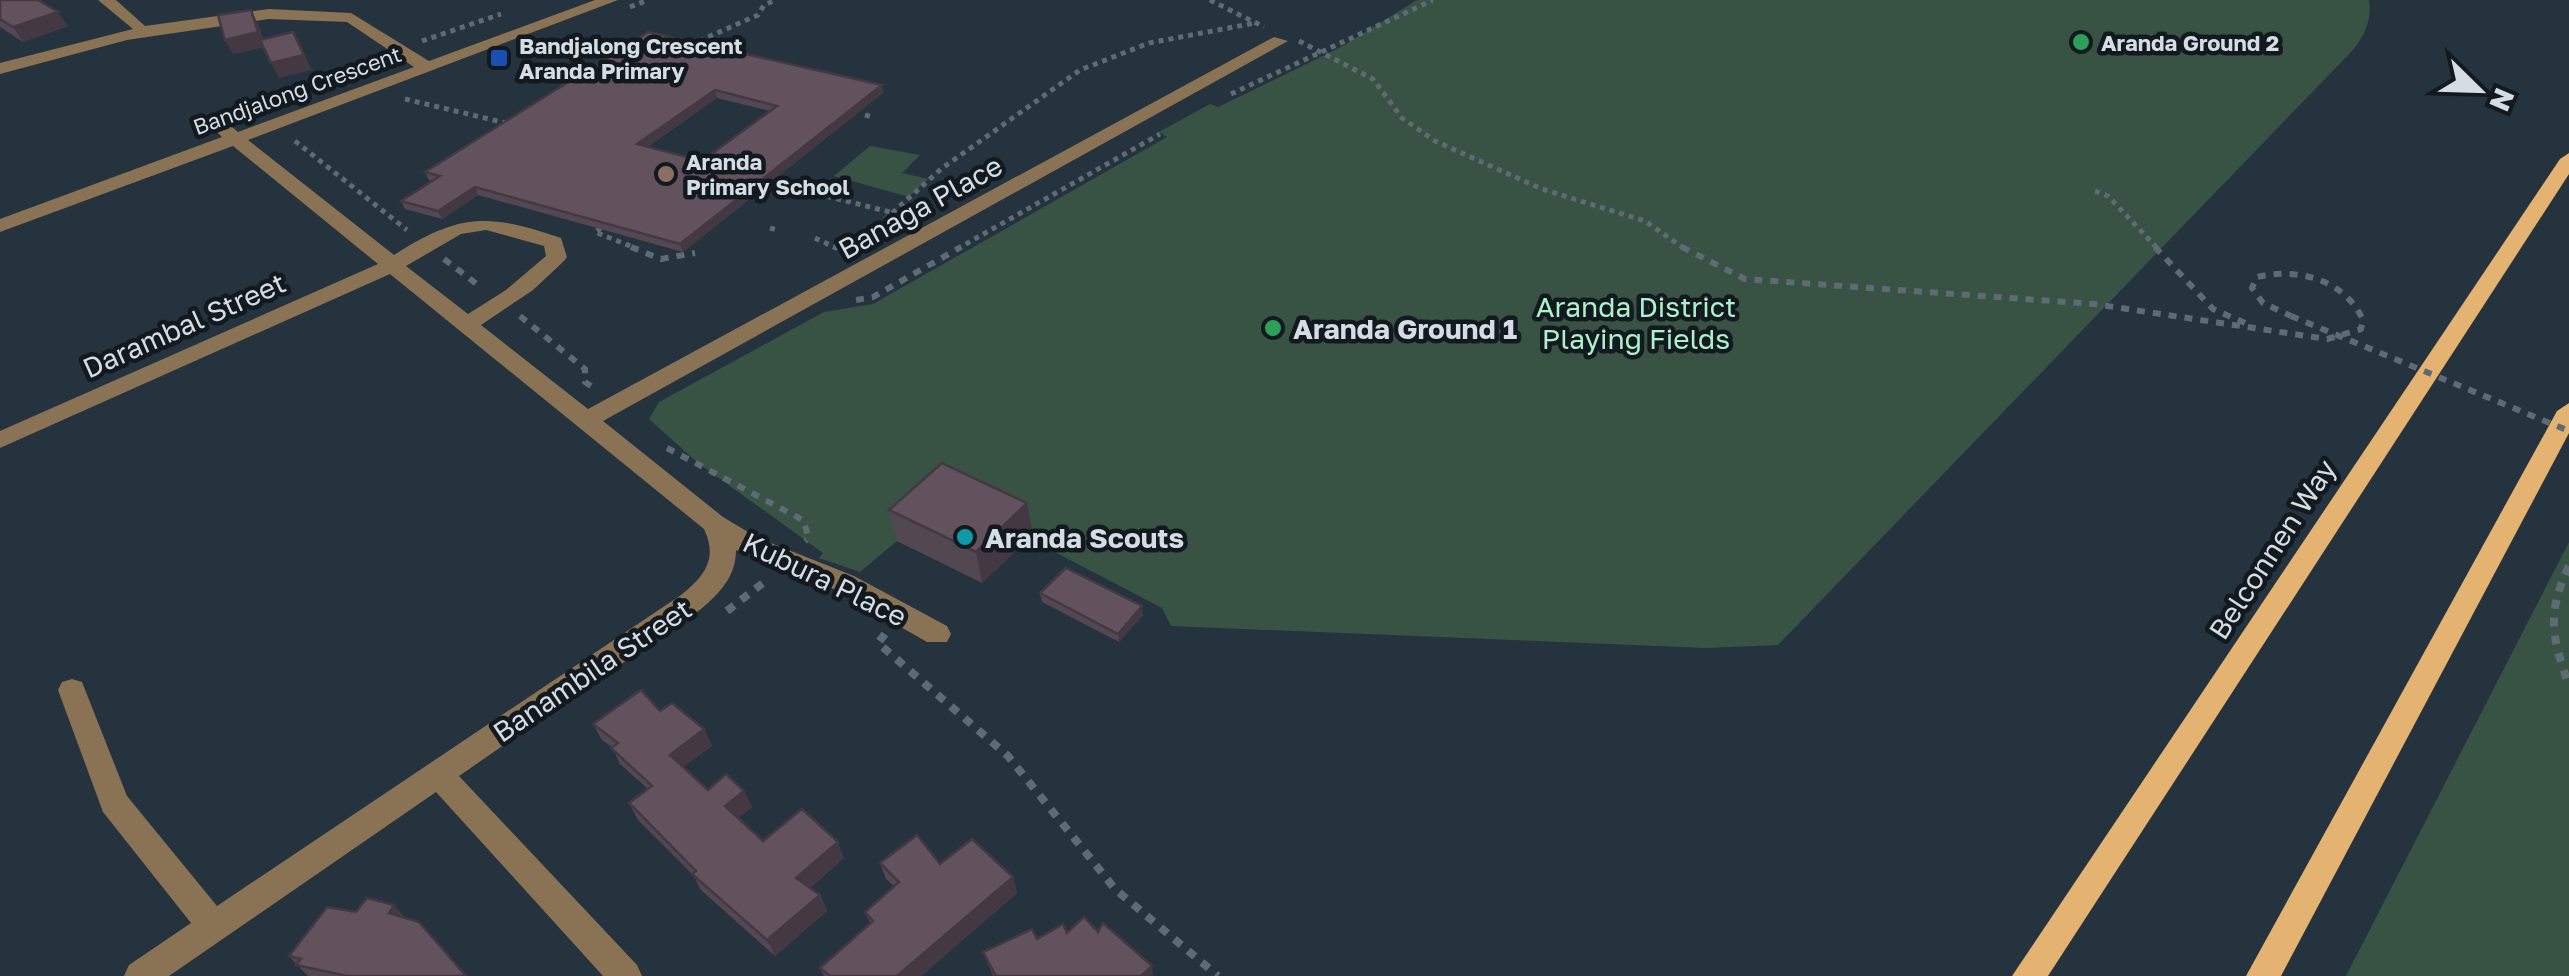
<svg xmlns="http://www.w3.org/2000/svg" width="2569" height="976" font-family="'Golos Text',sans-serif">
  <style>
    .green { fill: #385343 }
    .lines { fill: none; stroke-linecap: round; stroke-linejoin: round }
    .path-far2 { stroke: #5e6b74; stroke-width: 5; stroke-dasharray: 5 5; stroke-linecap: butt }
    .path-far1 { stroke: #5e6b74; stroke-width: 6; stroke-dasharray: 8 8; stroke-linecap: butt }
    .path { stroke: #5e6b74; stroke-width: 8; stroke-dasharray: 9 9; stroke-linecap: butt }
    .minor { fill: #8a7254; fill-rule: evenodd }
    .major { fill: #e4b372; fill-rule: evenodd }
    .path-bridge { stroke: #5e6b74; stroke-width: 6; stroke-dasharray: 8 8; stroke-linecap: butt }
    .wall { fill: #534751; fill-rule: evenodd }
    .shaded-wall { fill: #443942 }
    .building { fill: #61525e; stroke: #443942; stroke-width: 2.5; fill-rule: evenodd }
    .leisure-dot { fill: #2e9e5b; stroke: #131a1f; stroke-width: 4 }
    .transit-dot { fill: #1a4fb4; stroke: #131a1f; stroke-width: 4 }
    .education-dot { fill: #8d6e63; stroke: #131a1f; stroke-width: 4 }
    .culture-dot { fill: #0f9aa8; stroke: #131a1f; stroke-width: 4 }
    .labels { text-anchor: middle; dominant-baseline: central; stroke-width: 9; stroke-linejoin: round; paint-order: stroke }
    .far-poi-label { font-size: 22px; font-weight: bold; fill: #d4dde4; stroke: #131a1f; text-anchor: start }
    .far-street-label { font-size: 22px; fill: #d4dde4; stroke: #131a1f }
    .street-label { font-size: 28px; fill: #d4dde4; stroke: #131a1f }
    .park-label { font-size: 28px; fill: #acf1c9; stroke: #131a1f }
    .poi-label { font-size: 28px; font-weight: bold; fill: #d4dde4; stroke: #131a1f; text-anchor: start }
  </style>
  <rect width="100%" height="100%" fill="#25333e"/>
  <g class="green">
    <path d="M1417,0h952c3,20 -4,35 -17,51l-574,594 -72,3 -535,-22 -9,-18 -199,-104 -52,44 -14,-7 -37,31 -41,-14 4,-5 -125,-90 -49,-44 10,-17 165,-90 49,-8 294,-167 -8,-5 51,-28 8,3 123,-60z"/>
    <polygon points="870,146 920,155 902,173 928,179 909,197 834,176"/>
    <polygon points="2569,542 2569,976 2346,976"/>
  </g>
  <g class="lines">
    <g class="path-far2">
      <polyline points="1210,0 1264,27"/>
      <polyline points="630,7 648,0"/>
      <polyline points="422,41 501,14"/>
      <polyline points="1299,41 1373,79 1402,118 1435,141 1542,189 1645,221 1685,249"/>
      <polyline points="690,45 758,15 764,5 776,0"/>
      <polyline points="1231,94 1433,0"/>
      <polyline points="405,99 510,124"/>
      <polyline points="236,112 378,57"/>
      <polyline points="865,115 873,117"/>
      <polyline points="295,141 407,230"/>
      <polyline points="778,184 910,217"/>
      <polyline points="2095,191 2108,196 2158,249"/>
      <polyline points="601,228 595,232 638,249"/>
      <polyline points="770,228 777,230"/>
      <polyline points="815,238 836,248 880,224 941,169 1080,70 1149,43 1255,23"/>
      <polyline points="957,249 1160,134"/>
    </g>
    <g class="path-far1">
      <polyline points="631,247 661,259 695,253"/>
      <polyline points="834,247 838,247"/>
      <path d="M1682,247l63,32 349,25 233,35 34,-10 2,-9c-18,-40 -65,-53 -106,-43l-5,11 11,15 28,13"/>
      <polyline points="2155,247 2213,309 2245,323"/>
      <polyline points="444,259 482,288"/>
      <polyline points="856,300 873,297 961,247"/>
      <polyline points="520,316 585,369 585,382 594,388"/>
      <polyline points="667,448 803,520 809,538 805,541"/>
    </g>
    <g class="path">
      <path d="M2569,566c-23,49 -17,70 0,120"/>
      <polyline points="727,611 768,579"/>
      <polyline points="885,634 878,643 1008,756 1115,889 1218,976"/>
    </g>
    <path class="minor" d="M98,0h18l29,26 124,-17 82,4 78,48 166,-61h23l-370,140 146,115c65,-42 95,-42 167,-17l6,19 -3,4 -31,29 -52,35 107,84 686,-372 14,4 -685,380 120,96 35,21 96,38 93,50 4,8 -4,8h-20l-91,-52 -100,-40c0,26 -16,43 -35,59l-242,167 178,189 5,11h-39l-167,-184 -267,184h-45l5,-11 62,-42 -88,-111 -45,-122 4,-8 10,-3 10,3 45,114 90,110 464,-311c24,-19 37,-37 23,-66l-314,-255 -390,174v-17l378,-167 -145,-118 -233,86v-13l222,-82 -7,-7 2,-4h14l7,6 176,-65 -67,-45 -78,-3 -142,21 -127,34v-11l133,-34zM486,230l58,16 2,10 -40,34 -38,24 -62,-48 55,-32z"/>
    <g class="major">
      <polygon points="2569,153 2569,174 2048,976 2012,976 2560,159"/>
      <polygon points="2569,403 2569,433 2281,976 2246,976 2557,411"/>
    </g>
    <polyline class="path-bridge" points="2291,316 2569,431"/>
  </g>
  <g class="wall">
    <polygon points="0,0 68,26 23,42 0,27"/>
    <path d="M648,32l236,60 -201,160 -205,-57 -36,24 -37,-10 -4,-8 31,-20 -3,-1 -4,-8zM717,98l53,13 -68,50 -55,-14z"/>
    <polygon points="1027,503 1033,534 982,583 897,541 889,510"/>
    <polygon points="1040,593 1143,615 1119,642 1042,602"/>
    <polygon points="660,711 704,729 712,746 683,767 708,790 752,807 738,818 763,841 844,858 810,888 820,895 827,911 775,956 701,890 693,875 638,820 629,803 648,789 620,764 612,747 602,740 593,724"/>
    <polygon points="880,863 940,864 1013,877 1017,893 921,976 824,976 820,968 870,923 865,912 894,886 886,879"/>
    <polygon points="394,905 405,918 466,976 308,976 289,956 356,912"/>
    <polygon points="1098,932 1153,976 993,976 983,952 1067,933"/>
  </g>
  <g class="shaded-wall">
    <polygon points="251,10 258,24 266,47 233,54 225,40"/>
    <polygon points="58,12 68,26 23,42 13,27"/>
    <polygon points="293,32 312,70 279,78 271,63"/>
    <polygon points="882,85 884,92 683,252 680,244"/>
    <polygon points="715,90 717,98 639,152 637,144"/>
    <polygon points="475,187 478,195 442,219 438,211"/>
    <polygon points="1027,503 1033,534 982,583 976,552"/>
    <polygon points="1142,606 1143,615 1119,642 1118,634"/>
    <polygon points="704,729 712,746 678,771 670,755"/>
    <polygon points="744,791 752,807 733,822 725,806"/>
    <polygon points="838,842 844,858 804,893 796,878"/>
    <polygon points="1013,877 1017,893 921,976 897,976"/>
    <polygon points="820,895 827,911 775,956 767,940"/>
    <polygon points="394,905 407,921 389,913"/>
    <polygon points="1152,966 1153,976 1141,976"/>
  </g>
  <g class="building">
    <polygon points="0,0 38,0 58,12 13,27 0,19"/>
    <polygon points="251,10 258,32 225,40 218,15"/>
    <polygon points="293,32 304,55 271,63 260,40"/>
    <path d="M648,32l234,53 -202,159 -205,-57 -37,24 -37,-10 39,-25 -15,-4zM715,90l62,16 -75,55 -65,-17z"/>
    <polygon points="942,463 1027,503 976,552 889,510"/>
    <polygon points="1066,568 1142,606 1118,634 1040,593"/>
    <polygon points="641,690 660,711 672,703 704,729 670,755 708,790 726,774 744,791 725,806 763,841 802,809 838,842 796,878 820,895 767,940 692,874 696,871 629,803 652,786 611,748 618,743 593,724"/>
    <polygon points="917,835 940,864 972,839 1013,877 897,976 830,976 820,968 873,921 865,912 899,882 880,863"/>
    <polygon points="367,898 394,905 389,913 419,922 466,976 347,976 296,965 301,959 289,956 327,907 356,912"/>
    <polygon points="1084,917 1098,932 1103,923 1152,966 1141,976 996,976 983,952 1032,929 1037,939 1063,924 1067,933"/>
  </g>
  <g class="leisure-dot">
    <circle cx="2081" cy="42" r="10"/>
    <circle cx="1273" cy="328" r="10"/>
  </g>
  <rect class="transit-dot" x="489" y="48" width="20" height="20" rx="5"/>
  <circle class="education-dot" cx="666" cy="174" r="10"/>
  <circle class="culture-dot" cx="965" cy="537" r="10"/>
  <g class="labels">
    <g class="far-poi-label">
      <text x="2101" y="42">Aranda Ground 2</text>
      <text x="519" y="45">Bandjalong Crescent<tspan x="519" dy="25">Aranda Primary</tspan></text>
      <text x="686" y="161">Aranda<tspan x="686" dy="25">Primary School</tspan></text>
    </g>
    <g class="far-street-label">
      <text transform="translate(297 90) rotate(-20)">Bandjalong Crescent</text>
    </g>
    <g class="street-label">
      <text transform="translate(920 207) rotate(-29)">Banaga Place</text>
      <text transform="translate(184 325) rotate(-24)">Darambal Street</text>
      <text transform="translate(2272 549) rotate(-57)">Belconnen Way</text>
      <text transform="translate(825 579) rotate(26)">Kubura Place</text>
      <text transform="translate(592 670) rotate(-34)">Banambila Street</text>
    </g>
    <g class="park-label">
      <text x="1636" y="306">Aranda District<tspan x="1636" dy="32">Playing Fields</tspan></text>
    </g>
    <g class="poi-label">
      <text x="1293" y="328">Aranda Ground 1</text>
      <text x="985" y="537">Aranda Scouts</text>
    </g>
  </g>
  <g transform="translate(2479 90) rotate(113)" stroke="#131a1f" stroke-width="8" paint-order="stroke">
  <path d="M0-8L18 38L0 25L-18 38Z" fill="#d4dde4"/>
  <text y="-15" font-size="28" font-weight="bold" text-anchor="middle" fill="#d4dde4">N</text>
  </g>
</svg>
